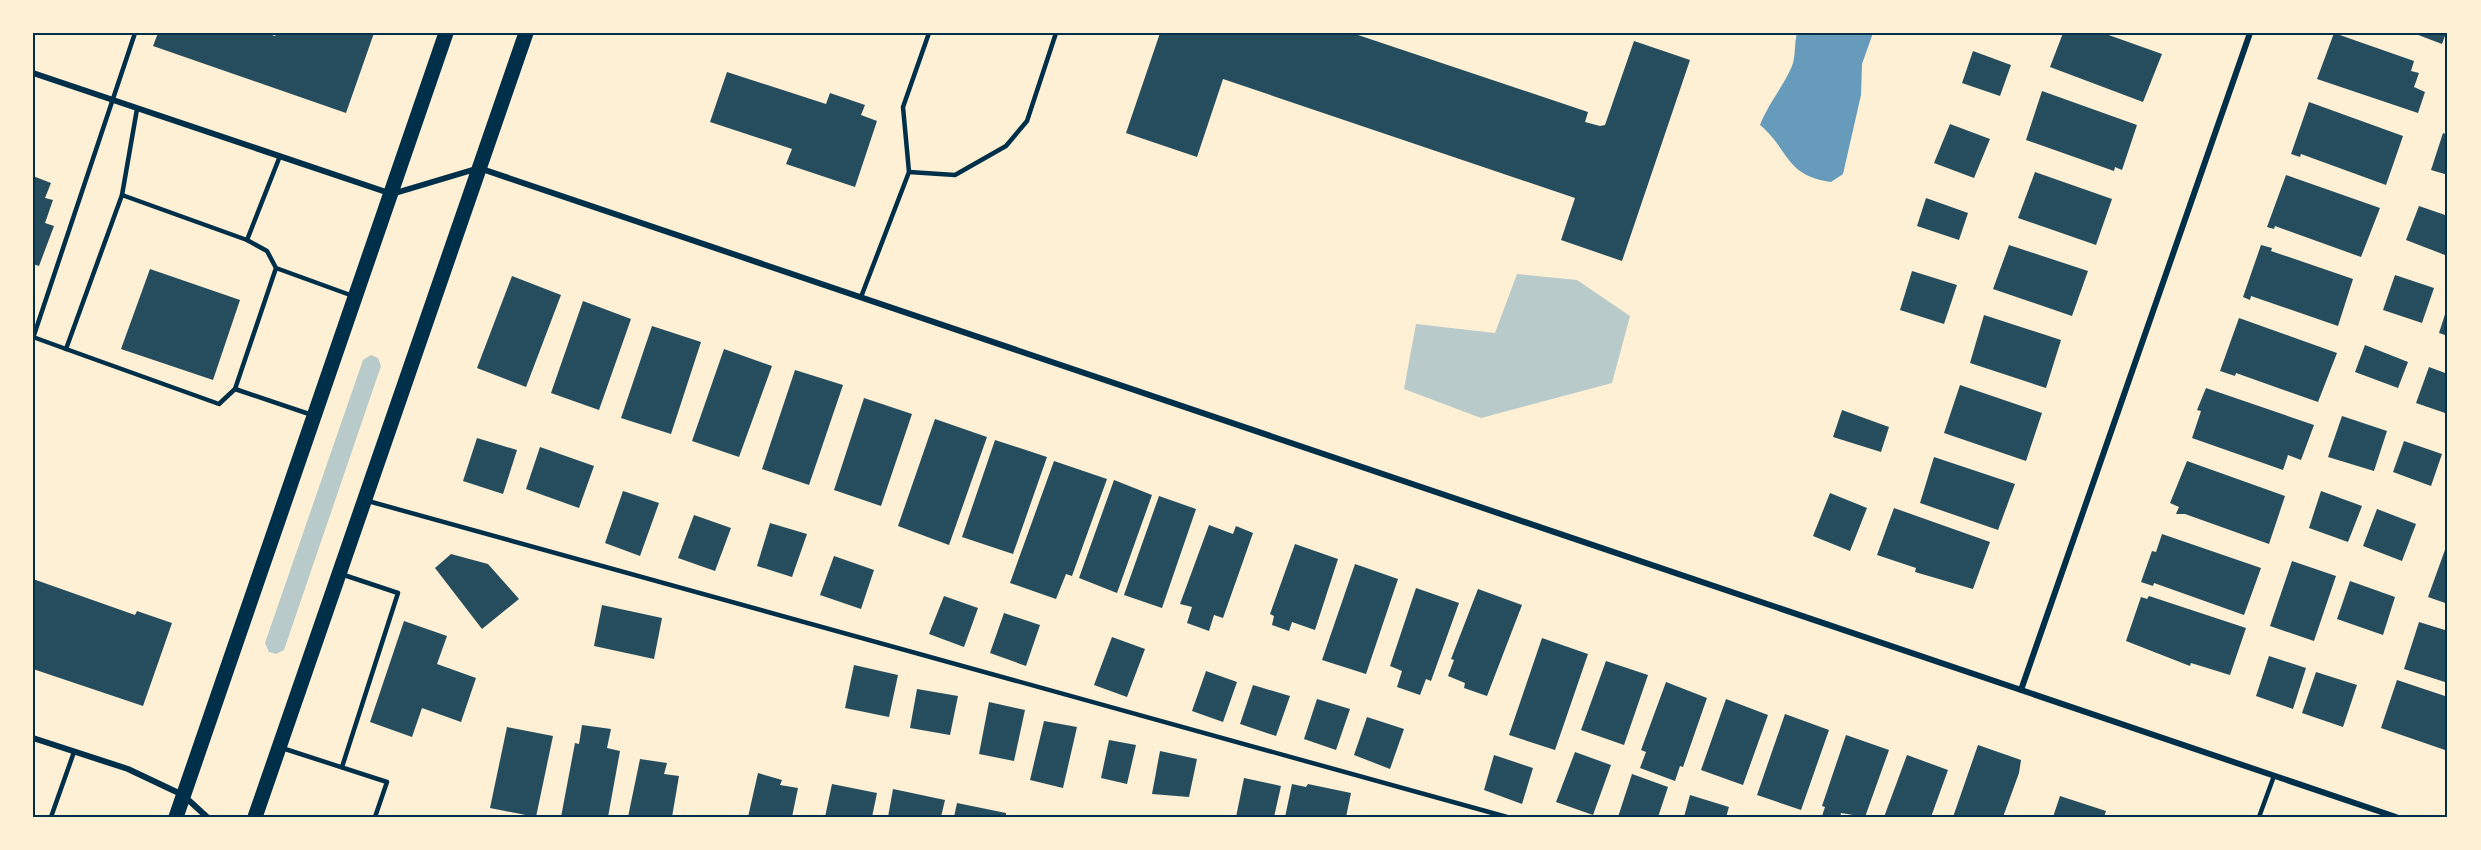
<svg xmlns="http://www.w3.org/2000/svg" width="2481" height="850" font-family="'Space Grotesk',sans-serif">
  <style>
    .green { fill: #b9caca }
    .water { fill: #669bbc }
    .building { fill: #264d5e }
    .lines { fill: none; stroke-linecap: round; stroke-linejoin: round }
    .service { stroke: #003049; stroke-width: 4.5 }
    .minor { stroke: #003049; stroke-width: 6 }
    .primary { stroke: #003049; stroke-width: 15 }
    .neatline { fill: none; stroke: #003049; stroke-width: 2 }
  </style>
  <rect width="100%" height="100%" fill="#fdf0d5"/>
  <g class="green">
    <polygon points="1517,274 1577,280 1630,316 1612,383 1481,418 1404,389 1416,324 1495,333"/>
    <polygon points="371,355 378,358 381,366 284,650 276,654 269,652 265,643 363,360"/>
  </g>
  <path class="water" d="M1797,33h76l-11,31 -1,31 -18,79 -12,8c-47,-7 -41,-32 -71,-57 8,-21 23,-38 32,-59 4,-10 2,-22 5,-33z"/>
  <g class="building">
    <polygon points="158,33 266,33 275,36 277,33 374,33 346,113 153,46"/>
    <polygon points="1160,33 1359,33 1358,35 1588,112 1585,122 1600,126 1605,125 1634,41 1690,60 1622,261 1561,240 1575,198 1223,79 1197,157 1126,133"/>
    <polygon points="2063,33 2103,33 2162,54 2143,102 2050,67"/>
    <polygon points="2334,33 2414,61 2411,71 2419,73 2414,87 2425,92 2418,113 2317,79"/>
    <polygon points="2413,33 2446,33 2442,44"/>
    <polygon points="1973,51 2011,65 2000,96 1962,83"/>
    <polygon points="727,72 826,104 830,93 865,105 861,115 877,121 855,187 786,164 792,149 710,122"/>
    <polygon points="2042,91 2137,125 2122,170 2115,167 2114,171 2026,140"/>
    <polygon points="2309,102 2403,136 2386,185 2301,154 2300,157 2291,154"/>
    <polygon points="1950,124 1990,139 1974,178 1934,163"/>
    <polygon points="2443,133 2448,135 2448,175 2431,170"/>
    <polygon points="2035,172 2112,199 2096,245 2018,218"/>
    <polygon points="2286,175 2380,208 2361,257 2275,226 2274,229 2267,227"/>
    <polygon points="33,176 51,183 45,198 53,200 45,223 54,226 39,266 33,264"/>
    <polygon points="1926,198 1968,213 1959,240 1917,226"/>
    <polygon points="2419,206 2448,216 2448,246 2445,255 2406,240"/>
    <polygon points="2009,245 2088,271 2072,316 1993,289"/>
    <polygon points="2261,245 2272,248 2271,251 2353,279 2338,326 2251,296 2250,300 2243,297"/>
    <polygon points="150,269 240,300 213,380 121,349"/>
    <polygon points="1912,271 1957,285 1944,324 1900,310"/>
    <polygon points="2395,275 2434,288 2422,323 2383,310"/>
    <polygon points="512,276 561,295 526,387 477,368"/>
    <polygon points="583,301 631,319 599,410 551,393"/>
    <polygon points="2448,305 2448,336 2439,333"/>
    <polygon points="1984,315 2061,340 2046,388 1970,363"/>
    <polygon points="2239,318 2337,353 2318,402 2236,373 2235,376 2220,371"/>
    <polygon points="652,326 701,342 671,434 621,418"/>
    <polygon points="2365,345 2408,362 2398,388 2355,372"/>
    <polygon points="724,349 772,366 739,457 692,441"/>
    <polygon points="2429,367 2448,374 2448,414 2416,403"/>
    <polygon points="795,370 843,385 809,485 762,469"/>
    <polygon points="1960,385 2042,413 2026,461 1944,433"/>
    <polygon points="2206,388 2314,425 2301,460 2288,455 2283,470 2192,438 2201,411 2197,410"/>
    <polygon points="864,398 912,414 881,506 834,490"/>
    <polygon points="1842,410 1889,427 1881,452 1833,437"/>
    <polygon points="2342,416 2387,431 2374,471 2328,457"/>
    <polygon points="935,419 987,437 949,545 898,526"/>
    <polygon points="477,438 517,450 503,494 463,481"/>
    <polygon points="995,440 1047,457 1013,554 962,537"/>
    <polygon points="2404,441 2442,454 2431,486 2393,472"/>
    <polygon points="540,447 594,466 579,508 526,489"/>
    <polygon points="1934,457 2015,484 1998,530 1920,503"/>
    <polygon points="1054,461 1107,479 1072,576 1066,574 1056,599 1010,583"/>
    <polygon points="2187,461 2285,496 2269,544 2185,514 2176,514 2179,507 2170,503"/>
    <polygon points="1114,480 1152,495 1117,593 1079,578"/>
    <polygon points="623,491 659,503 640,556 605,543"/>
    <polygon points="2321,491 2362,506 2348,542 2309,528"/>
    <polygon points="1830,493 1867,508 1850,551 1813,536"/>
    <polygon points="1159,496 1196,509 1162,608 1124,595"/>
    <polygon points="1894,508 1990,542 1973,589 1915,572 1916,568 1877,555"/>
    <polygon points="2377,509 2416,524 2402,561 2363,546"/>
    <polygon points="694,515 731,528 715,571 678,558"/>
    <polygon points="770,523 807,534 792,577 757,566"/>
    <polygon points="1209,525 1233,534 1236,526 1253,533 1223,618 1214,615 1209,631 1187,623 1192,607 1180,604"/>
    <polygon points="2162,534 2261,568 2244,615 2154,583 2153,586 2141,582 2152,551 2156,552"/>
    <polygon points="1295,544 1338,559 1315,630 1292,622 1289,631 1272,625 1274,616 1270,614"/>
    <polygon points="2446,547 2448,547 2448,604 2428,597"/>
    <polygon points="451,554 488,564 519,599 482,629 435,568"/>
    <polygon points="834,556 874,570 861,609 820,595"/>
    <polygon points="2292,561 2336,576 2314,641 2270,626"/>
    <polygon points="1355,564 1398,579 1366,674 1322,660"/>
    <polygon points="33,579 135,615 137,611 172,623 143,706 33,669"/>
    <polygon points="2350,581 2395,597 2383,635 2337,619"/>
    <polygon points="1416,588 1459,603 1431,681 1426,679 1420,695 1397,687 1402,671 1390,666"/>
    <polygon points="1478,589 1522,605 1487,696 1464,688 1465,683 1448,676 1454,660 1451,659"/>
    <polygon points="944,596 978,608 964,647 929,634"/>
    <polygon points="2149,596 2246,628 2230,675 2191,663 2190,666 2126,641 2141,597 2147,599"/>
    <polygon points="602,605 662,618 654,659 594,646"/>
    <polygon points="1004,613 1040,625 1026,666 990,653"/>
    <polygon points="404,621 447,636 437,664 476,678 461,722 422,708 412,737 370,722"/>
    <polygon points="2419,622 2448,631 2448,683 2404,669"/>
    <polygon points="1112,637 1145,649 1127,697 1094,685"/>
    <polygon points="1542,638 1588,654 1555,750 1509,735"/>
    <polygon points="2269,656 2306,668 2293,709 2256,696"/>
    <polygon points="1606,661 1648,675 1624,745 1581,730"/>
    <polygon points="854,665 898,675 889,717 845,708"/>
    <polygon points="1206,671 1237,682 1223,722 1192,711"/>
    <polygon points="2316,672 2357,685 2343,727 2302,713"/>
    <polygon points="2397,680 2448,697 2448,751 2381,728"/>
    <polygon points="1666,682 1707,698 1683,767 1680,766 1675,781 1640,768 1646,752 1641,750"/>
    <polygon points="1253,685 1290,696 1276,736 1240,724"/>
    <polygon points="917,689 958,696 950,735 910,728"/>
    <polygon points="1317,699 1350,709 1336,750 1304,739"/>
    <polygon points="1726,699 1768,715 1743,785 1701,770"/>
    <polygon points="989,702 1025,710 1014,761 979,754"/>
    <polygon points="1785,714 1829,730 1801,810 1757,795"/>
    <polygon points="1367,717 1404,729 1390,769 1354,755"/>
    <polygon points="1044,721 1077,727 1063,788 1030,780"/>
    <polygon points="582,725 611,729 607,748 620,751 608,817 561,817 575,743 579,744"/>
    <polygon points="507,727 553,736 536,817 490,808"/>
    <polygon points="1846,735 1889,750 1865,817 1841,813 1840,817 1825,817 1822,816 1825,807 1822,806"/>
    <polygon points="1109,740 1136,745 1127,784 1101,778"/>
    <polygon points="1978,745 2021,760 2019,773 2003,817 1953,817"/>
    <polygon points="1160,751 1197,759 1189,797 1152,794"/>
    <polygon points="1575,752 1611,765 1593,815 1556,802"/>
    <polygon points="1494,755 1533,768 1522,804 1484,790"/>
    <polygon points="1907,755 1948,770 1931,817 1884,817"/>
    <polygon points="640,759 667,763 664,774 679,776 672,817 628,817"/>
    <polygon points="758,773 782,780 780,785 798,788 792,817 748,817"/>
    <polygon points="1632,774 1668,787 1658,817 1618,817"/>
    <polygon points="1244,778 1281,786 1274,817 1236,817"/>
    <polygon points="832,784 877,793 872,817 825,817"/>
    <polygon points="1292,784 1306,787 1308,784 1351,793 1346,817 1285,817"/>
    <polygon points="893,789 945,800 941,817 888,817"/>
    <polygon points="1690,795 1729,807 1726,817 1684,817"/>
    <polygon points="2060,796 2106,811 2104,817 2053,817"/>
    <polygon points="957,803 1006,813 1006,817 954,817"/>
  </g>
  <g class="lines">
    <g class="service">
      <polyline points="909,172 955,175 1006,146 1027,121 1056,33"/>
      <polyline points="122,195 137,109"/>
      <polyline points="247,240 280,156"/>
      <polyline points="276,268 235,389 219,404 66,349 122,195 247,240 267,251 276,268 353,296"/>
      <polyline points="861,297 909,172 903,107 929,33"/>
      <polyline points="33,337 66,349"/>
      <polyline points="33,338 135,33"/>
      <polyline points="235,389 312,415"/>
      <polyline points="368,501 1507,817"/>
      <polyline points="341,574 398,593 342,767"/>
      <polyline points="282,748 387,782 375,817"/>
      <polyline points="51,817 74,752"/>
      <polyline points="2259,817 2274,776"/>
    </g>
    <g class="minor">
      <polyline points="33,73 392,194 479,168 2396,817"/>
      <polyline points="2021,690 2250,33"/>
      <polyline points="33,738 128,769 183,795 207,817"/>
    </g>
    <g class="primary">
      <polyline points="176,817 446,33"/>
      <polyline points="255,817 526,33"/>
    </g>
  </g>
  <rect width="2481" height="850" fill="none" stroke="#fdf0d5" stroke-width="69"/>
  <rect x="34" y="34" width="2412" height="782" class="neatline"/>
</svg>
